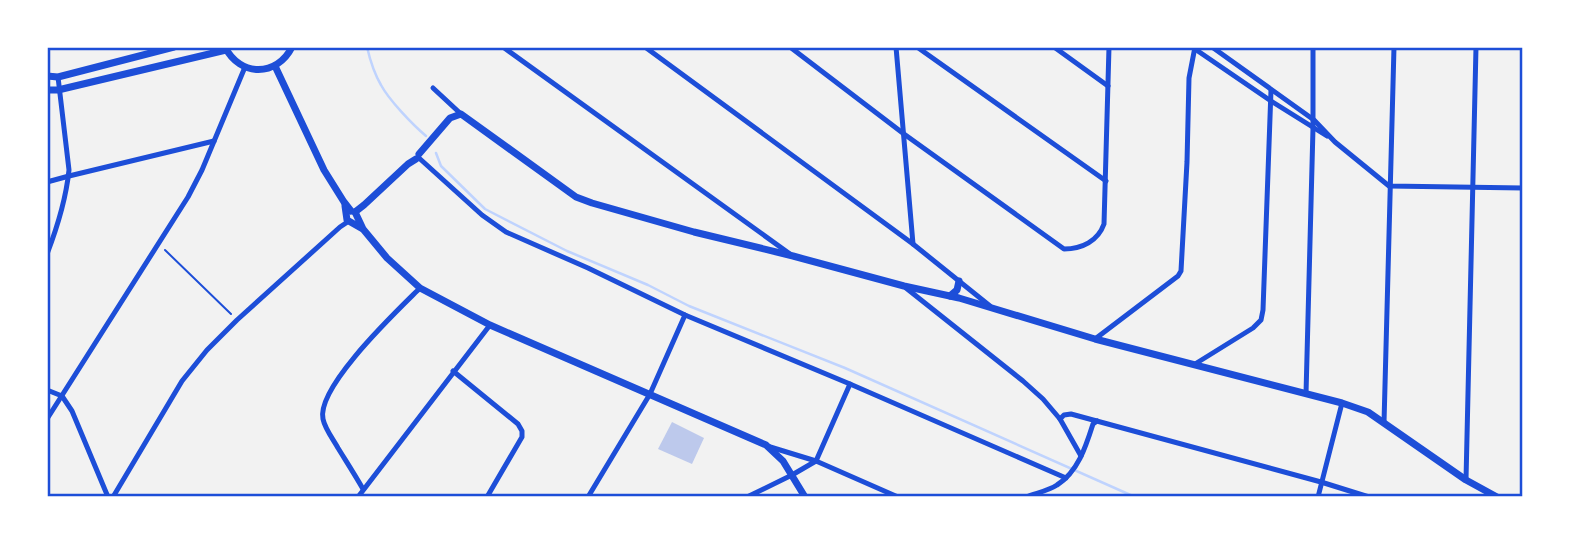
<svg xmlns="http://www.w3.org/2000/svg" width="1570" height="544" font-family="'Varela Round',sans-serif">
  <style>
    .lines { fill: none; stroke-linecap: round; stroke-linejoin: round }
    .stream { stroke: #bfd3fe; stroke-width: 2.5 }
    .building { fill: #bdc9ec }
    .path { stroke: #1d4ed8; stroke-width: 2 }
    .minor { stroke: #1d4ed8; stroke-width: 5 }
    .tertiary { stroke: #1d4ed8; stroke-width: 7 }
    .neatline { fill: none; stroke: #1d4ed8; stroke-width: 2.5 }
  </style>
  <rect width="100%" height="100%" fill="#f2f2f2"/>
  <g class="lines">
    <g class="stream">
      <path d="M367,47c3,13 7,26 14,38 8,15 31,39 45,51"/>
      <polyline points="436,153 441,166 485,209 567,251 648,285 689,306 845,368 1135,497"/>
    </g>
  </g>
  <polygon class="building" points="672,422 704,438 692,464 658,449"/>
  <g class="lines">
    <polyline class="path" points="165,250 231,314"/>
    <g class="minor">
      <polyline points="503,47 790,254"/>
      <polyline points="645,47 913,244 990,306"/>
      <path d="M790,47l114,87 160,115c18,0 34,-8 40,-25l5,-177"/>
      <polyline points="896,47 913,244"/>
      <polyline points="917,47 1106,181"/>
      <polyline points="1054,47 1108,86"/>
      <polyline points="1192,47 1271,101 1327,136"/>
      <polyline points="1212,47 1314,120 1335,142 1389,186 1523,188"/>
      <polyline points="433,88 461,114"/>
      <polyline points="419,158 482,215 506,232 588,268 685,315 850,384 1066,478"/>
      <polyline points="47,182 69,176 214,141"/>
      <path d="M47,254c10,-26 19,-55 22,-84l-11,-93"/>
      <polyline points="906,288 1023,381 1043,399 1060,419 1081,456"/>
      <polyline points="1095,339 1178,276 1181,271 1187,162 1189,78 1195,47"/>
      <polyline points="1195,364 1253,328 1261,320 1263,310 1271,90"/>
      <polyline points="453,371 518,424 522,431 522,437 487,497"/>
      <polyline points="47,390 62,396 72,411 108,497"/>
      <polyline points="1306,394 1313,128 1313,47"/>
      <polyline points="47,419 188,197 202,170 245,67"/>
      <polyline points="1060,419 1064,415 1071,414 1321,482 1369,497"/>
      <polyline points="1384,423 1394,47"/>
      <polyline points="767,446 816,461 898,497"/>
      <polyline points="816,461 850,384"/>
      <polyline points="1466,480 1476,47"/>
      <path d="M363,489c-8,-14 -17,-28 -25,-41 -5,-9 -13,-19 -15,-29 -7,-32 75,-109 97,-131"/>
      <polyline points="113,497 182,381 207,350 237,320 340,227 349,221"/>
      <polyline points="358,497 490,325"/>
      <polyline points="588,497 650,394 685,315"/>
      <polyline points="747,497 792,475 816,461"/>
      <path d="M1026,497c10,-4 22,-6 31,-12 21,-13 29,-39 36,-61l4,-3"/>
      <polyline points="1318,497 1342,403"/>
    </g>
    <g class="tertiary">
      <path d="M225,47c15,30 52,30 67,0"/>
      <polyline points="275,66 324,170 344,202 351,211"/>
      <polyline points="47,76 58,77 174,47"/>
      <polyline points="47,90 58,90 226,50"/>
      <polyline points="419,154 450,118 461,114 576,197 592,203 694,232 793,256 904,286 959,298 1095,339 1342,403 1368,412 1466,480 1497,497"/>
      <polyline points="345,206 347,220 361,228"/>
      <polyline points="355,212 363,229 387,258 420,288 490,325 766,445 783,461 805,497"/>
      <polyline points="355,212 364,205 408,164 416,159"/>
      <polyline points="950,296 957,290 959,281"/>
    </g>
  </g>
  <rect width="1570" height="544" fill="none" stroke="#ffffff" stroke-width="98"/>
  <rect x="49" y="49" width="1472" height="446" class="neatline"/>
</svg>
